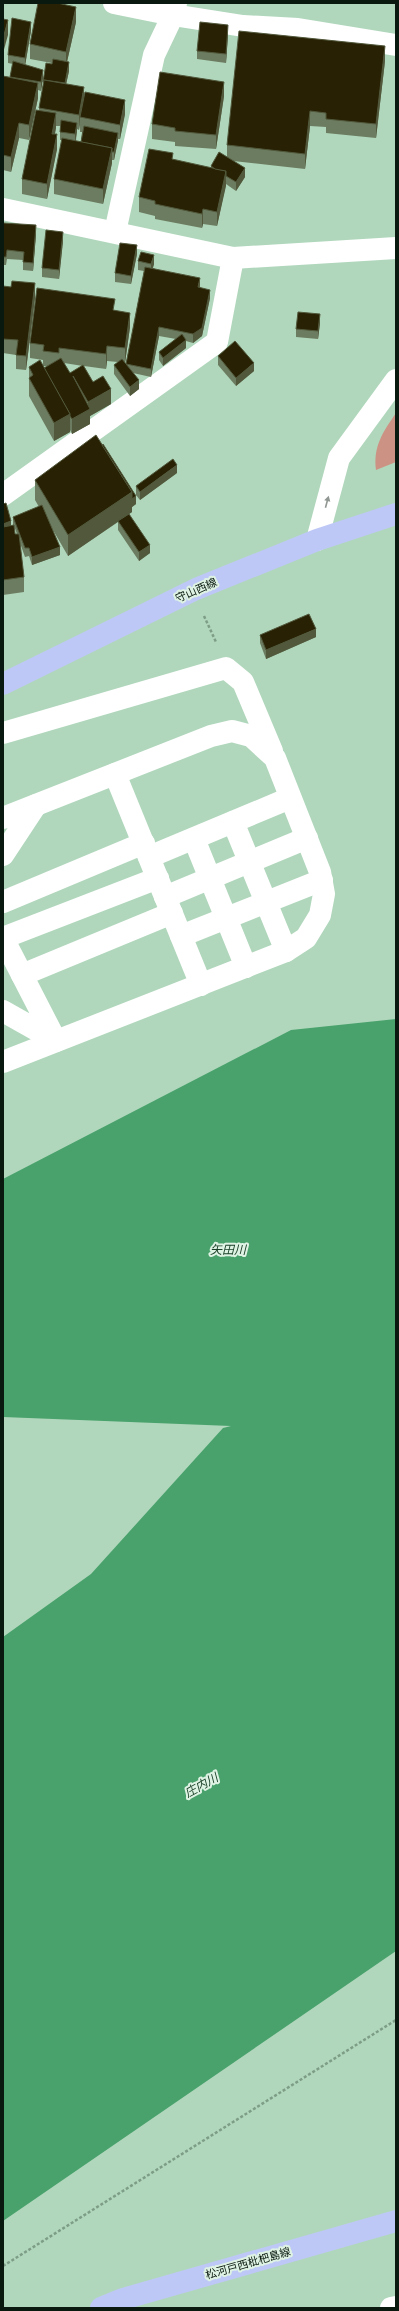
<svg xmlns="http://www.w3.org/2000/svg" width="399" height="2311" font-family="Quicksand,'Noto Sans JP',sans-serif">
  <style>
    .green { fill: #cc9384 }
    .water { fill: #49a26c }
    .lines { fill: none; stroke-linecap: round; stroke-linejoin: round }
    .path { stroke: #7d9d87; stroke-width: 2.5; stroke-dasharray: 3 2; stroke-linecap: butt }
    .minor { stroke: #fff; stroke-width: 22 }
    .major { stroke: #bec8f6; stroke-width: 22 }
    .wall { fill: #6c7c60; fill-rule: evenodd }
    .shaded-wall { fill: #51583b }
    .building { fill: #282104; stroke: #51583b }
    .oneway { fill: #919893 }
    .labels { text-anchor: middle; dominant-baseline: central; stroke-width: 4; stroke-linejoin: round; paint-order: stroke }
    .street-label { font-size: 11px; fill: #0a190f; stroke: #dff3e4 }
    .water-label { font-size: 12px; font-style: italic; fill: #1a4028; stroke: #dff3e4 }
  </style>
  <rect width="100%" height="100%" fill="#b0d7bc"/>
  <path class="green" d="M396,413v49l-20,8c-3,-24 7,-38 20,-57z"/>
  <polygon class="water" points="396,1019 396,1951 3,2221 3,1637 91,1574 223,1428 231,1426 3,1417 3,1179 291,1030"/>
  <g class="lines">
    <g class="path">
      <polyline points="204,616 216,642"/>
      <polyline points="3,2266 396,2020"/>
    </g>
    <g class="minor">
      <polyline points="114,3 173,15 243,26 298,29 396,45"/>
      <polyline points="3,209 233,258 396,248"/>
      <polyline points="115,232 154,55 173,15 176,3"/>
      <polyline points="3,495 217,342 233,258"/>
      <polyline points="317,540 339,458 396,380"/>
      <polyline points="3,733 226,668 243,682 272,751"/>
      <polyline points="115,774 201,985"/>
      <polyline points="3,818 211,736 232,731 251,736 275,758 320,872 324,894 320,915 306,938 286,951 3,1062"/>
      <polyline points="233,822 286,951"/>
      <polyline points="194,839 246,967"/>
      <polyline points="3,855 36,805"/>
      <polyline points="149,857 290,798"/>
      <polyline points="165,897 307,838"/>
      <polyline points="3,902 144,843"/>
      <polyline points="181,936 322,880"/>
      <polyline points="3,938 56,1041 3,1011"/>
      <polyline points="3,938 158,878"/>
      <polyline points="22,975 172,913"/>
      <polyline points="391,2308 396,2307"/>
    </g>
    <g class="major">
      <polyline points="3,684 196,589 317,540 396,514"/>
      <polyline points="101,2308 123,2299 396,2221"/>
    </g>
  </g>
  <g class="wall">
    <path d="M76,22l-9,40 2,9 -3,13 18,11 41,19 -5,25h-2l-4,21h-2v3l-9,41 -49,-10v-15l8,-39h-2v-14h-4l-1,8 2,15 -10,50 -25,-5v-15l17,-69 4,-25v-3l9,-19 -22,-4v-15zM80,125v7h2l-1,10 -5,-1 1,-12 2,1z"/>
    <polygon points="31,31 25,65 43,78 41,91 38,90 38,98 29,140 19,138 11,172 3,170 3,76 10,77 13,64 8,63 8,55"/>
    <polygon points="228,34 226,63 197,59 197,51"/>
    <polygon points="385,61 376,138 326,133 326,127 310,126 305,169 233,161 245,177 236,191 226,184 217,226 203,224 202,228 155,219 155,216 139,212 139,197 173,160 211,168 211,166 227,157 227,145"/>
    <polygon points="224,96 216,149 175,146 175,142 152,139 152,124"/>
    <polygon points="3,223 36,234 33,271 23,270 23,260 7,259 6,265 3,265"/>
    <polygon points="63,241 59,279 42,277 42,268"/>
    <polygon points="137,254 131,284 115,282 115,273"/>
    <path d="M138,261l16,3 -1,4 47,18 -1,2 11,10 -8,38 -9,7 -7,-2v7l-23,18 -4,-6v-8l17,-13 -17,-3 -8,41 -18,-4 6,16 -9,7 -16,-22v-9l4,-3 -11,-1 -1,8 -22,-3 9,16 18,22 -21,12v8l-18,10 -2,-4v2l-16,9 -25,-45v-29l15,1 3,-2h-4v-6l-13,-2v-15l85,-33 15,17 -5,36 1,1 18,-93 -6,-1zM64,363l19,3 -13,7z"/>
    <polygon points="3,286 35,298 26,370 16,369 16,355 3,353"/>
    <polygon points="320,323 318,339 296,337 296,329"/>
    <polygon points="218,356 254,371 236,386 218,365"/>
    <polygon points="177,473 140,500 136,495 136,486"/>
    <path d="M35,480l101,24 -4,3v5l-3,2 21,39 -11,8 -21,-31v-8l-50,34 -15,-26 7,25 -28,10 -3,-9 -4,1 -5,-14 4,34v15l-21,3v-91l8,21h2v-8l26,-10 -4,-7zM14,526l3,8h-2z"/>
    <polygon points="260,635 316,637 266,659 260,643"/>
  </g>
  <g class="shaded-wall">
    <polygon points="76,7 76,22 66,66 66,52"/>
    <polygon points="8,20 8,35 3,53 3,39"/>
    <polygon points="31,22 31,31 25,66 25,58"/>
    <polygon points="228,25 228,34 226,63 226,54"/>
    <polygon points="385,46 385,61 376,138 376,124"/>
    <polygon points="69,62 69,71 64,94 64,86"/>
    <polygon points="43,70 43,78 41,91 41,82"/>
    <polygon points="224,82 224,96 216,149 216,135"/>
    <polygon points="38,83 38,98 29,140 29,125"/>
    <polygon points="84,87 84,102 80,117 79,130 79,115"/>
    <polygon points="125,100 125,114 120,139 120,125"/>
    <polygon points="310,111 310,126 305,169 305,154"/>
    <polygon points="56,113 56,128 52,148 52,134"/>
    <polygon points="19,123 19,138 11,172 11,157"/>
    <polygon points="77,123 77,132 75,143 75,134"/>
    <polygon points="118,133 118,141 114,160 114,152"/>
    <polygon points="57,134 57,149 47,199 47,184"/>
    <polygon points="112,148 112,163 103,204 103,189"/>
    <polygon points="245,168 245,177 236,191 236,182"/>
    <polygon points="226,171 226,186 217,226 217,212"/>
    <polygon points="203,209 203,224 202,228 202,214"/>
    <polygon points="36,225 36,234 33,271 33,263"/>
    <polygon points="63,232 63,241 59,279 59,270"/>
    <polygon points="137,245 137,254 131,284 131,276"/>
    <polygon points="154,255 154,264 151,273 151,264"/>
    <polygon points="200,278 200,286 198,296 198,287"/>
    <polygon points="35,283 35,298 26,370 26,356"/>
    <polygon points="210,290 210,298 202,336 193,343 193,334"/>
    <polygon points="130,313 130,327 125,363 125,348"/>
    <polygon points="320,314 320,323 318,339 318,331"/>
    <polygon points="159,327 159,336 151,377 151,369"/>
    <polygon points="186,340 186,348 163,366 163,358"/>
    <polygon points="107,346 107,361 106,369 106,354"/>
    <polygon points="254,363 254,371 236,386 236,378"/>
    <polygon points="139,380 139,389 130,396 130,387"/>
    <polygon points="111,389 111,404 90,416 90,424 72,434 72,419 88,410 88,402"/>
    <polygon points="70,414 70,432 54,441 54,423"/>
    <polygon points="177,465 177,473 140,500 140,492"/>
    <polygon points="132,492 136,496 136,504 132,507 132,512 68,556 68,535"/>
    <polygon points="11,521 11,530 3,532 3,524"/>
    <polygon points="150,545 150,553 139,561 139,552"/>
    <polygon points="60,547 60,555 32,565 32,557"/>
    <polygon points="316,629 316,637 266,659 266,650"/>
  </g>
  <g class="building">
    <polygon points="38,3 57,3 76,7 66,52 30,44"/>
    <polygon points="12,18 31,22 25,58 8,55"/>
    <polygon points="3,19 8,20 3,39"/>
    <polygon points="200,22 228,25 226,54 197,51"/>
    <polygon points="239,31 385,46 376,124 326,119 326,113 310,111 305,154 227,145"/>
    <polygon points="53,59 69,62 65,83 44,80 44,82 43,82 46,63 52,64"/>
    <polygon points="13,61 43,70 41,82 10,77"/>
    <polygon points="160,72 224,82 216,135 175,131 175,128 152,124"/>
    <polygon points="3,76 38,83 29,125 19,123 11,157 3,155"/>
    <polygon points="44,80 84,87 79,115 39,108"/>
    <polygon points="85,92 125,100 120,125 80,117"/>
    <polygon points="36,110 56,113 52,134 57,134 47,184 22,179"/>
    <polygon points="61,120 77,123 75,134 60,132"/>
    <polygon points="84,126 118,133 114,152 112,152 112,148 81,142"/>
    <polygon points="62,138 112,148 103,189 54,179"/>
    <polygon points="149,149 173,153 172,159 226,171 217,212 203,209 202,214 155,204 155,201 139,197"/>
    <polygon points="219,152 245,168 236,182 226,176 226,171 215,169 211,166"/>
    <polygon points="3,223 36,225 33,263 23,262 24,252 7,250 6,257 3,257"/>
    <polygon points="46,230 63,232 59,270 42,268"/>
    <polygon points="120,243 137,245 131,276 115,273"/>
    <polygon points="141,252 154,255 151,264 138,261"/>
    <polygon points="145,267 200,278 198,287 210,290 202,328 193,334 159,327 151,369 126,364"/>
    <polygon points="12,281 35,283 26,356 16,355 18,340 3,339 3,286 11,287"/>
    <polygon points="37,288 115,299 113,310 130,313 125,348 107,346 106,354 59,348 59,353 43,351 44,345 30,343"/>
    <polygon points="298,312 320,314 318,331 296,329"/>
    <polygon points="182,334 186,340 163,358 159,352"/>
    <polygon points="235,341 254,363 236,378 218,356"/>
    <polygon points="61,358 70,373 83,365 93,382 103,376 111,389 88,402 73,376 90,409 72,419 70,416 70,414 44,368"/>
    <polygon points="122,359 139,380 130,387 114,365"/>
    <polygon points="40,360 70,414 54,423 29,378 33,375 29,367"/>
    <polygon points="96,435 132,492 68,535 35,480"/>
    <polygon points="103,444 136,496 132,499 132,492 102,445"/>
    <polygon points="173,459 177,465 140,492 136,486"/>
    <polygon points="6,503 11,521 3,524 3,504"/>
    <polygon points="42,505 60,547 32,557 29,548 25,548 13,517"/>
    <polygon points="129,514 150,545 139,552 118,521"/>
    <polygon points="14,525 15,534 19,534 24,577 3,580 3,527"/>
    <polygon points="309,614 316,629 266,650 260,635"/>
  </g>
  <defs><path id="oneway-solid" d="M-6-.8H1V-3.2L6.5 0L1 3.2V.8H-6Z"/></defs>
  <use class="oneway" href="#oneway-solid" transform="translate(327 502) rotate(-75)"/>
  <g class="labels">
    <g class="street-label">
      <text transform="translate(196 590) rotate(-24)">守山西線</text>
      <text transform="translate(248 2263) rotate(-16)">松河戸西枇杷島線</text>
    </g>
    <g class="water-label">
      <text x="228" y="1249">矢田川</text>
      <text transform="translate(201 1785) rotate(-29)">庄内川</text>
    </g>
  </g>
  <rect width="399" height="2311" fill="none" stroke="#0a190f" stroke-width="8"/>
</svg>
